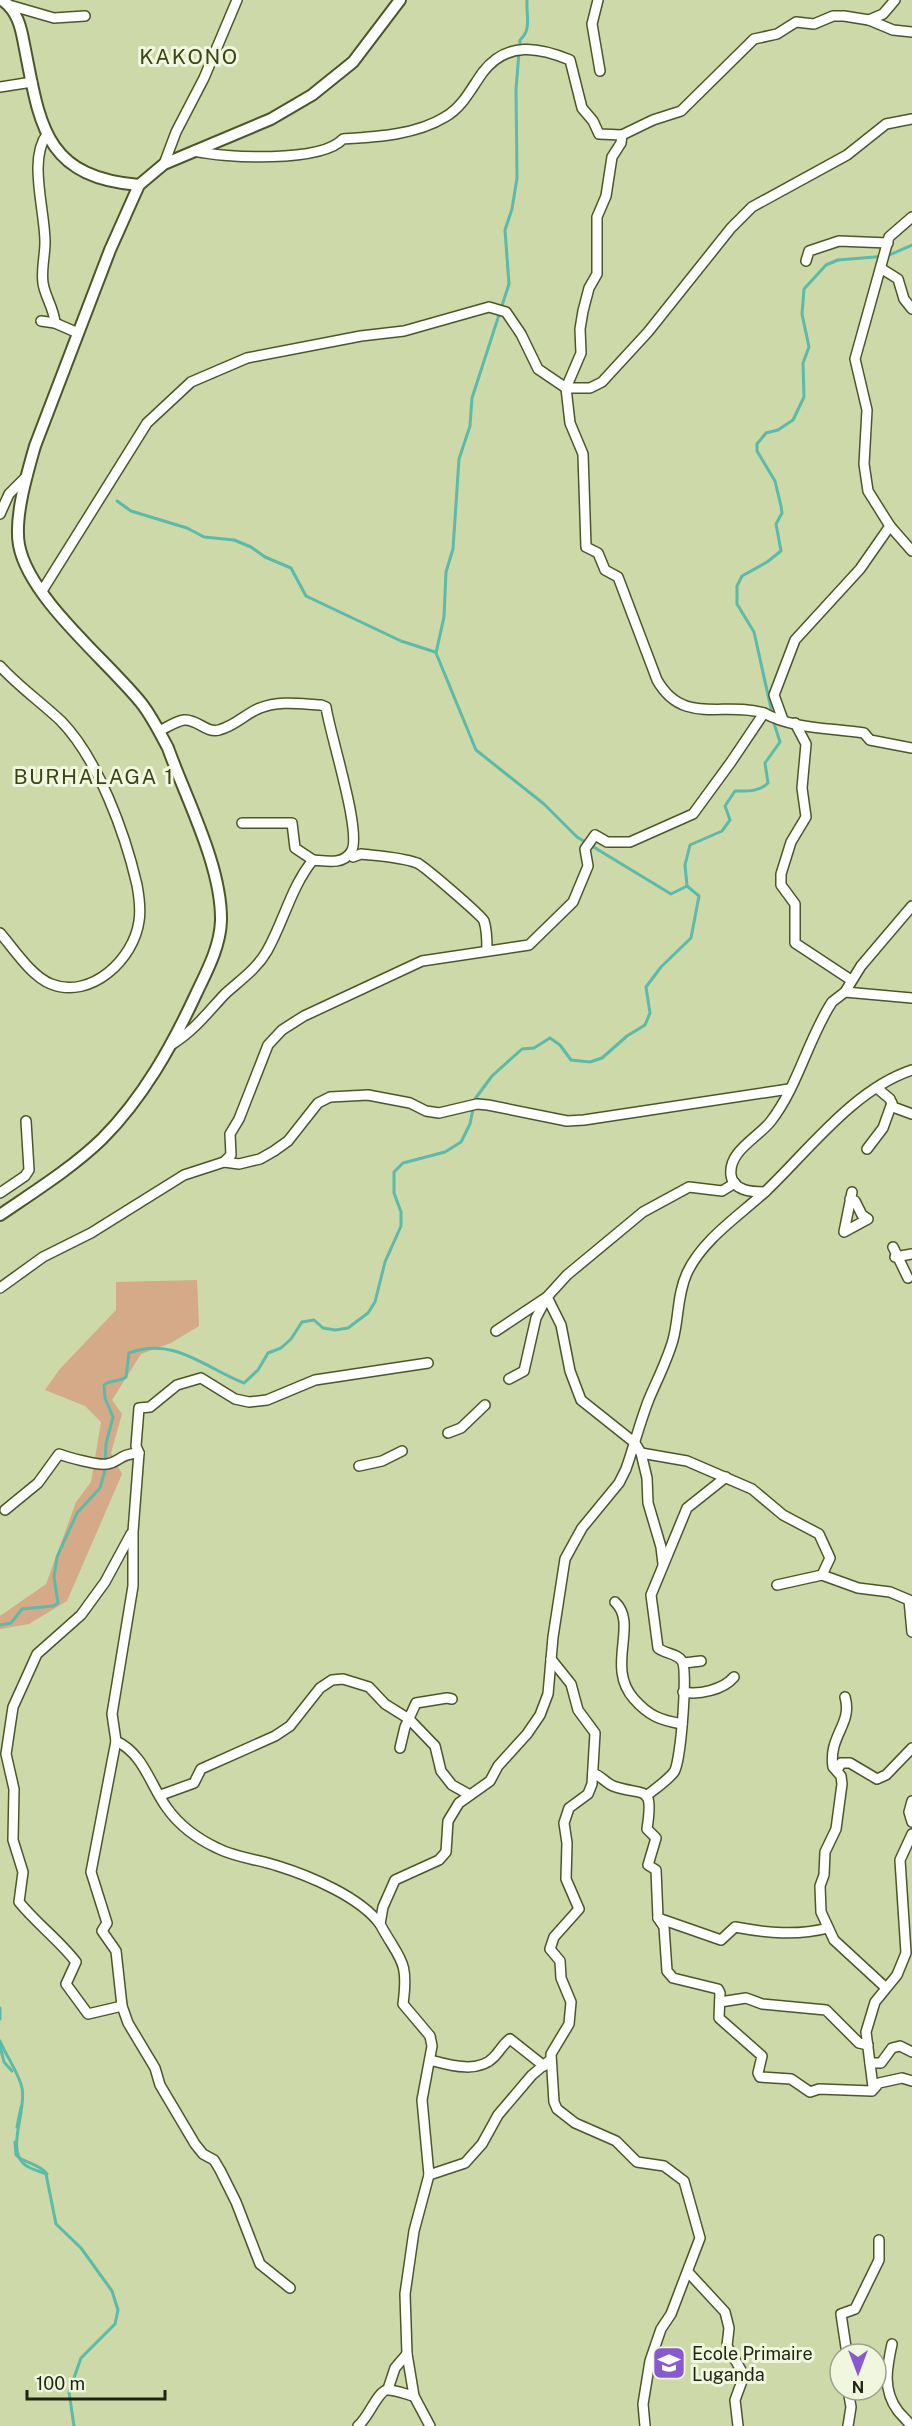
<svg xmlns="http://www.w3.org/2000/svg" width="912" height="2426" font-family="'Public Sans',sans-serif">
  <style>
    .green { fill: #d4aa89 }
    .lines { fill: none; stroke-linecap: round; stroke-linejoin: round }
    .stream { stroke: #5cbaa8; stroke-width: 3 }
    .minor-casing { stroke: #4d562b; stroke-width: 12 }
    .tertiary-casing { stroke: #4d562b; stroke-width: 14 }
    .minor { stroke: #fff; stroke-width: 9 }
    .tertiary { stroke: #fff; stroke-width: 10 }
    .labels { text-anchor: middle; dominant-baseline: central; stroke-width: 6; stroke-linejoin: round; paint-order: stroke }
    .poi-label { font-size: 18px; fill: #202412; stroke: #f0f7de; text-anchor: start }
    .quarter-label { font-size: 21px; letter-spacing: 1.5px; fill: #3b4318; stroke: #f0f7de }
  </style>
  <rect width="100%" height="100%" fill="#cdd9a9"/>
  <polygon class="green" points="197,1280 199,1326 171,1343 141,1354 112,1400 122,1414 111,1453 122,1474 67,1601 29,1624 0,1629 0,1616 46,1584 76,1502 91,1482 101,1422 85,1406 45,1390 59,1370 116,1310 116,1282"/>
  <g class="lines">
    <g class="stream">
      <path d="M527,0c-1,17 5,29 -7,40l-4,49 1,89 -5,31 -7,21 4,54 -37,114 -2,28 -11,33 -6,90 -7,23 -2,45 -8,36 40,97 68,54 33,33 94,57 16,-8"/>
      <polyline points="117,501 131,511 187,528 204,537 234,540 251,547 265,557 291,568 306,596 401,641 435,652"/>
      <polyline points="772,713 754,632 737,604 737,586 742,576 767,562 781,551 776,524 782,513 781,506 775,481 757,451 757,444 766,433 778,430 793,420 804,397 803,363 809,347 802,314 804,289 826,265 838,260 887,256 912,245"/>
      <path d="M0,1625l11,-2 11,-14 31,-3 5,-3 -4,-26 3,-20 20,-44 23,-25 5,-18 1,-26 7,-27 -8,-19 -1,-13c6,-6 14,-2 22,-8l3,-24c45,-17 76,15 115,30l14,-13 10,-17 13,-5 10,-9 11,-17 12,-2 9,8 12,2 13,-2 20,-15 7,-11 10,-40 16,-36v-14l-7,-19v-21l9,-9 42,-11 16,-10 9,-18 5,-25 17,-23 30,-27 12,-1 16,-10 10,7 11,15 19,2 12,-4 25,-22 18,-11 5,-12 -4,-26 15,-20 30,-29 8,-42 -12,-10 -2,-21 5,-20 32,-14 8,-11 -5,-14 10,-15c12,0 24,1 33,-8l-3,-20 15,-21 -7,-22"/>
      <polyline points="0,2008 0,2019"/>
      <path d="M0,2041c6,15 19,32 22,47 5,22 -16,61 2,76 5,5 16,7 22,10l10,50 25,24 31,43 6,19 -3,14 -34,34 -12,34 5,34"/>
      <polyline points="0,2046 4,2062 12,2071"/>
      <polyline points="17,2127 21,2107"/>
      <path d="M15,2142l1,13c9,9 23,8 31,19"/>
    </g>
    <defs>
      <g id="minor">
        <polyline points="598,0 592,24 600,71"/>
        <polyline points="9,5 54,18 85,16"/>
        <polyline points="869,20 883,14 895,0"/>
        <polyline points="0,87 32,82"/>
        <path d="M47,134c-19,26 -2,76 -2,108 0,14 -4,28 -2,41 2,14 11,25 12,40"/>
        <path d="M194,151c30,7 127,12 149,-12 33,-2 73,-4 102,-22 18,-10 27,-30 38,-45 24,-31 56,-25 87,-12l12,48 11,13 6,13 23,1 31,-15 28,-9 73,-72 23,-5 19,-12 18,2 19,-8h11l25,4 24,10 19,2"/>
        <polyline points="164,164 176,132 204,78 237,0"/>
        <polyline points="912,217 889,237 855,359 867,410 864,464 868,491 890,526 912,551"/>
        <polyline points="806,261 809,251 839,241 888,243"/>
        <polyline points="882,269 898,279 904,299 912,309"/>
        <polyline points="41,321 55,323 78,333"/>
        <polyline points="0,514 9,494 27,476"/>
        <polyline points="42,591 147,423 191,382 247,358 361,336 404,331 489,307 506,312 521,334 538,369 566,388 590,388 602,382 648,332 731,228 752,207 847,155 886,124 912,119"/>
        <path d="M0,666c19,21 41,36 61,55 37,38 64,112 76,164 2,11 4,24 2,36 -5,38 -48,79 -88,63 -20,-8 -37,-35 -51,-51"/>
        <path d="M764,713c28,16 68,15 100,20l6,7 42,8"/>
        <polyline points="783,720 774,695 795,640 860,569 890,526"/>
        <polyline points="795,723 806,744 802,788 806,817 791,842 781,874 781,885 795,904 795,943 851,980"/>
        <path d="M159,731c7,-3 17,-10 25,-11 14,-1 21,13 35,10 18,-5 27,-17 41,-22 20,-8 41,-4 61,-3l5,2c4,28 37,128 25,145 -8,13 -25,9 -38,8 -22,27 -29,61 -46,91 -11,19 -27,29 -42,43 -18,19 -31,37 -54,51"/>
        <polyline points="242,823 292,823 295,848 313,860"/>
        <path d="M351,854l2,3 8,-3c18,2 40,3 56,9 6,2 65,53 67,58 3,9 3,20 3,29"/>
        <polyline points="845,992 912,998"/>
        <polyline points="877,1088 890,1099 893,1107 912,1114"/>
        <polyline points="867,1149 883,1128 892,1103"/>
        <path d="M224,1162l7,-7 -1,-21 9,-15 29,-74 14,-15 22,-14 118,-55 107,-16 44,-43 15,-36 -3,-17 10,-14 12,7h23l63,-28 38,-52 33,-49c-41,-12 -81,13 -107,-33l-39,-103 -13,-7 -7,-17 -12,-6 -3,-93 -13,-31 -4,-35 15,-35 -1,-24 3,-18 6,-23 8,-14v-57l9,-21 6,-39 9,-14 1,-8"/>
        <path d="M765,1192c-13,0 -32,-1 -34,-17 -3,-24 28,-38 40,-54 27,-35 37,-82 61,-119l13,-10 16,-26 51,-60"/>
        <polyline points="0,1193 25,1176 29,1170 26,1121"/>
        <polyline points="850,1199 855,1201 862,1215 868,1219 844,1232 852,1192"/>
        <polyline points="893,1247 908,1278"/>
        <polyline points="895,1257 912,1254"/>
        <polyline points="0,1288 43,1257 91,1233 184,1175 224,1162 239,1164 260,1159 274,1151 288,1141 318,1103 330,1097 368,1095 410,1103 426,1111 439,1113 477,1104 488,1105 567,1121 584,1120 789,1089"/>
        <polyline points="547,1297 561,1325 570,1371 581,1400 635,1443 641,1453 647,1478 648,1503 661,1547 663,1564"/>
        <polyline points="496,1331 547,1297 567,1275 643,1212 689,1187 722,1191 735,1183"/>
        <polyline points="509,1379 524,1371 536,1318 546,1299"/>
        <polyline points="448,1433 461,1428 485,1405"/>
        <polyline points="139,1453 133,1532 133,1586 112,1714 116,1741 91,1872 107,1923 102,1931 116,1951 122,2006 128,2023 155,2068 160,2085 195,2144 203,2154 214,2160 220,2170 236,2202 260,2264 290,2288"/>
        <polyline points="641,1453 687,1461 752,1489 783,1515 819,1534 830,1558 822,1575 777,1585"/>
        <polyline points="359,1466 382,1461 402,1451"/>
        <path d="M5,1510l33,-27 21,-29c8,3 40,12 48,10 13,-2 12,-10 32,-11l-3,-7 3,-38 11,-1 27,-22 24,-7 34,21 14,3 18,-2 48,-20 113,-17"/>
        <polyline points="822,1575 858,1588 890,1592 909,1600 912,1632"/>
        <path d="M615,1602c24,22 -10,65 19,97 15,17 26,21 48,25"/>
        <polyline points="551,1659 571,1684 578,1710 595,1733 592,1784 588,1794 569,1808 564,1823 567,1843 566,1879 579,1909 554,1937 550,1949 560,1961 561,1978 571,2002 569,2024 551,2054 554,2102 557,2109 575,2123 616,2141 637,2162 664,2166 684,2181 700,2238 671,2314 661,2329 650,2361 643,2404 645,2426"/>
        <polyline points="684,1663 701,1661"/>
        <path d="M683,1692c16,3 40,-2 51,-15"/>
        <path d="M845,1697c8,27 -17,39 -12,70l8,9 1,8 -6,45 -11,23 -1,23 -4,11 1,26 13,28 51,47"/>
        <path d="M116,1741c28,13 34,44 51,67 12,17 31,31 50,40 19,10 41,11 61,18 32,10 82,31 102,58"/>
        <polyline points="400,1748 405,1727 416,1703 447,1698 452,1699"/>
        <polyline points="837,1771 841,1763 850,1763 877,1779 886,1775 912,1748"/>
        <path d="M593,1773c8,3 13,10 20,13 32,11 41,-3 34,43l9,9 -8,27 8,5 2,48 6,9 3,44 6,7 45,11 2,4 -1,25 43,38 -4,17 2,4 31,2 19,13 9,-3 53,2 7,-8 23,-5 10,3"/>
        <polyline points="161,1795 194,1783 201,1769 275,1736 290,1726 320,1688 332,1680 343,1679 369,1687 385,1704 409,1719 435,1746 441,1771 452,1785 470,1795"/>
        <path d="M646,1796c9,-7 21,-15 28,-24 7,-10 14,-103 8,-111 -5,-8 -17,-7 -24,-13l-7,-53 36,-87 39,-31"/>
        <polyline points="912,1801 909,1812 912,1822"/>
        <path d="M658,1918l63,22 14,-13c32,6 62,9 93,1"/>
        <polyline points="720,2002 746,1998 762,2004 826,2010 859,2043 868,2045"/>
        <path d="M122,2006l-34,8 -22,-30 10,-22c-17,-22 -39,-38 -57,-60l4,-30 -10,-32 1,-51 -8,-35 7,-47 24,-53 44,-39 24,-33 26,-48"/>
        <path d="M430,2060c19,5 48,14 64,-3 6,-6 9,-13 16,-18l34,27"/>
        <polyline points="870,2063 881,2063 892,2048 900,2046 912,2052"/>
        <polyline points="873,2087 866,2032 875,2002 897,1975 906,1953 900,1860 912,1834"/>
        <polyline points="429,2175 465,2163 482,2144 498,2115 532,2075 550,2060"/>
        <polyline points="688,2272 725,2312 729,2328 727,2346 741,2370 742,2381 735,2400 738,2426"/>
        <path d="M892,2344c-5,23 -10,46 6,67 4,5 9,9 13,15"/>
        <polyline points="847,2354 841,2314 855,2309 879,2260 879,2240"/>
        <polyline points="388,2389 395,2368 407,2354"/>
        <polyline points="848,2390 851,2407 848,2426"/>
        <path d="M358,2426c10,-8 20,-35 29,-36 7,-1 20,5 27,6"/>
        <path d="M430,2426l-16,-30 -7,-42 -2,-60 9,-63 15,-56 -7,-75 10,-54 -2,-10 -27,-32c6,-45 -3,-43 -23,-80l3,-17 12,-27 44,-20 7,-8 2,-31 11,-18 31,-22 8,-15 29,-32 13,-19 8,-21 5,-57 12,-78 17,-31 37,-45 7,-14c8,-23 14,-47 23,-70 8,-19 18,-38 24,-59 6,-22 4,-45 14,-67 16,-34 52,-57 79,-82 42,-40 88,-102 146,-121"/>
      </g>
      <g id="tertiary">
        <path d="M2,0c15,10 19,27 22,44 16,80 19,133 115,141"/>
        <path d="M0,1215c35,-24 72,-47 102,-76 41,-41 70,-93 94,-145 11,-23 24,-47 25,-73 1,-55 -35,-122 -53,-173 -8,-15 -16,-31 -26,-44 -33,-42 -113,-105 -123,-159 -5,-28 8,-71 16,-99l75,-196 29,-65 25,-21 107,-45 41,-24 41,-33 47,-62"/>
      </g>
    </defs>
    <use href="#minor" class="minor-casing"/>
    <use href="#tertiary" class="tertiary-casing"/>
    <use href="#minor" class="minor"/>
    <use href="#tertiary" class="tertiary"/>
  </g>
  <defs>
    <symbol id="school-square" viewBox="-11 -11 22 22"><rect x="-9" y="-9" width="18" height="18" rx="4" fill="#8959d2" stroke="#f0f7de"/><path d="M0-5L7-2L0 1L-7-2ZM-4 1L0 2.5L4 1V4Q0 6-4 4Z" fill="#fff"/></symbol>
  </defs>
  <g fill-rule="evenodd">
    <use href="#school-square" x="650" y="2344" width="38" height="38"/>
  </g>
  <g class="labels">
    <g class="poi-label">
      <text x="692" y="2353">Ecole Primaire<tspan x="692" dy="21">Luganda</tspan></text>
    </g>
    <g class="quarter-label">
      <text x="189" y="56">KAKONO</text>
      <text x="94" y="776">BURHALAGA 1</text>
    </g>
  </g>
  <g transform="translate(858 2372) rotate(180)"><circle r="28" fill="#f0f7de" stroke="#9da38c" stroke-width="1.5"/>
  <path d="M0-4.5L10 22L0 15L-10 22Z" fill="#8959d2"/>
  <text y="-9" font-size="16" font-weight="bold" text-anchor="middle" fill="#202412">N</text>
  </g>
  <path d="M27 2390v9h138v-9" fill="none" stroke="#202412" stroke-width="3"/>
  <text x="36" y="2390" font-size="18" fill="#202412" stroke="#f0f7de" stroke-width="4.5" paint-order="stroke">100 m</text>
</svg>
